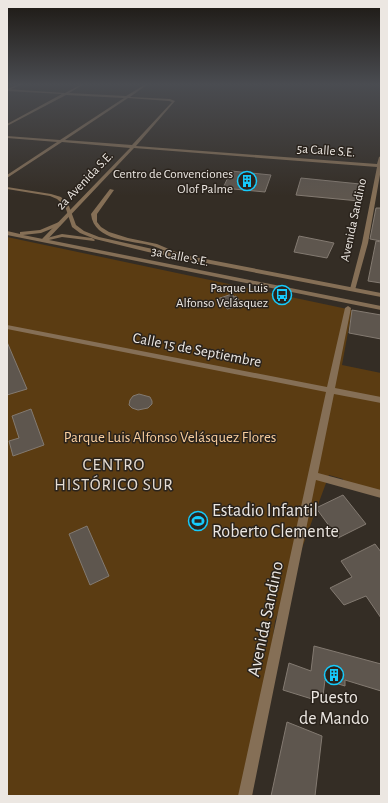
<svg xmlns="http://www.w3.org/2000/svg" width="388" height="803" font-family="'Alegreya Sans',sans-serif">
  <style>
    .green { fill: #5b3c12 }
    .building { fill: #5e564e; stroke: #837a71 }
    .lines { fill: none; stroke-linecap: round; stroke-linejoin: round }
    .pedestrian { fill: #856f56; fill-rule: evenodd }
    .minor { fill: #856f56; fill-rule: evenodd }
    .tertiary { fill: #856f56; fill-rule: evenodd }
    .labels { text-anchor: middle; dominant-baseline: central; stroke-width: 3; stroke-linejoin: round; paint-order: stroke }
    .far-street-label { font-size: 13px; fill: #ece7e2; stroke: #2a231c }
    .far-poi-label { font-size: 13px; fill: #ece7e2; stroke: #2a231c; text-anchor: end }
    .street-label { font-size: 15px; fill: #ece7e2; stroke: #2a231c }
    .park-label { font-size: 15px; fill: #f9ce9e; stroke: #2a231c }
    .quarter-label { font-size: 17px; letter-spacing: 1px; fill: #e6ddd3; stroke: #2a231c }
    .near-poi-label { font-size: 18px; fill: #ece7e2; stroke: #2a231c; text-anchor: start }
    .near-street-label { font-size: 18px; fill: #ece7e2; stroke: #2a231c }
  </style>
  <rect width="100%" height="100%" fill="#342d25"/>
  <polygon class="green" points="7,237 352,310 342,365 381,373 381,493 343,483 343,479 329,475 275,621 252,796 7,796"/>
  <g class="building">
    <polygon points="231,171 271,175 265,192 223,188"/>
    <polygon points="301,178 360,184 359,201 296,195"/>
    <polygon points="376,208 381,208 381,241 370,239"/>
    <polygon points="299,236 334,243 327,258 294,252"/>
    <polygon points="376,241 381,242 381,283 368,281"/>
    <polygon points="232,294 234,297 236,296 243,305 227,309 217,299"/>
    <polygon points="352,310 381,315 381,339 349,333"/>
    <polygon points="7,342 27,389 7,395"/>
    <polygon points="139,394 150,397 152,401 152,404 148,408 138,410 132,408 129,405 130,400 133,396"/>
    <polygon points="31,409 44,445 13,456 9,441 19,438 12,416"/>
    <polygon points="343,495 366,524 338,538 316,508"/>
    <polygon points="87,526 109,576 90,585 69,534"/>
    <polygon points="375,544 381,552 381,618 366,596 344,605 330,588 352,577 341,561"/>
    <polygon points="314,646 381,664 381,691 345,680 345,686 325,680 323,696 312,693 312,699 283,690 289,663 311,671"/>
    <polygon points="287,722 322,736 315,796 271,796"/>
  </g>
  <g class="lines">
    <polygon class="pedestrian" points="348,306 351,308 335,388 381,397 381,403 334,394 318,473 381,490 381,498 316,480 252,796 238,796 326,392 7,329 7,325 327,387 345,308"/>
    <g class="minor">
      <path d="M82,84h2l-15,9 57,3 20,-12h2l-18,13 40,2 5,2 -39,45 241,18 2,-7 2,-1v13l-13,74 -13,47 -2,1 -3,-2 12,-46 15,-76 -243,-19 -88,93h-4v-2l88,-91 -68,-6 -55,36v-3l50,-33 -50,-4v-2l53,4 64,-42 -58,-3 -59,31v-2l55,-30 -55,-3v-2l58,4zM128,98l41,3 3,1 -40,43 -67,-5z"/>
      <path d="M110,189l4,1 -17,24v8l4,5 8,5 19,6 29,6 26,11v2h-4c-9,-3 -17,-8 -26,-11 -21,-6 -59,-4 -62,-32z"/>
    </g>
    <g class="tertiary">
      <polygon points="20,84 22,84 7,91 7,89"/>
      <polygon points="7,187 51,194 61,197 69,206 76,225 84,231 99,237 148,248 381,293 381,297 148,252 95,239 80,233 72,227 65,206 57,199 50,196 7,189"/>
      <polygon points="59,222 61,223 61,225 41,233 23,235 43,239 62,234 92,238 95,240 94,241 62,237 49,240 381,306 381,310 7,235 7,231 20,234 20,232 40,230"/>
    </g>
  </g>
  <linearGradient id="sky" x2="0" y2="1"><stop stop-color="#1d1914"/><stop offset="0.43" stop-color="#4a4c51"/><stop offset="1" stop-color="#4a4c51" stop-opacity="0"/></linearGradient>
  <rect width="388" height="196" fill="url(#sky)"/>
  <defs>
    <symbol id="building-ring" viewBox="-11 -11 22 22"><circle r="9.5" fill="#2a231c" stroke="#16cafb" stroke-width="1.5"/><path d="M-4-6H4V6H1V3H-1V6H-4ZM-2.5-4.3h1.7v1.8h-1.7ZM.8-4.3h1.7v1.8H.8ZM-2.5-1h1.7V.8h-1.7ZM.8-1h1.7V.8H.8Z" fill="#16cafb"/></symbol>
    <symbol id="bus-ring" viewBox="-11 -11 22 22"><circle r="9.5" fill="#2a231c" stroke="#16cafb" stroke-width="1.5"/><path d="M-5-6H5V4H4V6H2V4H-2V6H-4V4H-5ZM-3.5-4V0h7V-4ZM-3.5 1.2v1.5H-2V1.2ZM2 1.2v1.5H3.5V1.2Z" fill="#16cafb"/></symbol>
    <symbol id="stadium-ring" viewBox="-11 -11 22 22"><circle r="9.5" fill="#2a231c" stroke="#16cafb" stroke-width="1.5"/><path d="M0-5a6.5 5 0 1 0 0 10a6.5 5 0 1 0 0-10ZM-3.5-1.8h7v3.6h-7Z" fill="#16cafb"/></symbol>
  </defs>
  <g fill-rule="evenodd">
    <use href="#building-ring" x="236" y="170" width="22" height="22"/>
    <use href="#bus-ring" x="271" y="284" width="22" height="22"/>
    <use href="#stadium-ring" x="187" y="510" width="22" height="22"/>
    <use href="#building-ring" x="323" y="664" width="22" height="22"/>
  </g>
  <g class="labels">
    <g class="far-street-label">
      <text transform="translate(326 151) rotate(4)">5a Calle S.E.</text>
      <text transform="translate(85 181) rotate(-46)">2a Avenida S.E.</text>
      <text transform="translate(354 220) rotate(-78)">Avenida Sandino</text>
      <text transform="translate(180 257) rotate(11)">3a Calle S.E.</text>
    </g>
    <g class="far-poi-label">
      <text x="233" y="174">Centro de Convenciones<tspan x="233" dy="15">Olof Palme</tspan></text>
      <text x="268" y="288">Parque Luis<tspan x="268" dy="15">Alfonso Velásquez</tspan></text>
    </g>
    <g class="street-label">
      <text transform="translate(197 350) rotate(11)">Calle 15 de Septiembre</text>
    </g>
    <g class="park-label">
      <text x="170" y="437">Parque Luis Alfonso Velásquez Flores</text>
    </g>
    <g class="quarter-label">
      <text x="114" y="464">CENTRO<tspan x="114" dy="20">HISTÓRICO SUR</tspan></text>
    </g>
    <g class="near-poi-label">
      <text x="212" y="511">Estadio Infantil<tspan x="212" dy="21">Roberto Clemente</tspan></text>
      <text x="334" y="698" text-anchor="middle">Puesto<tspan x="334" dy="21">de Mando</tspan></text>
    </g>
    <g class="near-street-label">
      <text transform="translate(266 619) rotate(-78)">Avenida Sandino</text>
    </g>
  </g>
  <rect width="388" height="803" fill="none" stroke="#ece7e2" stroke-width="16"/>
</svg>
